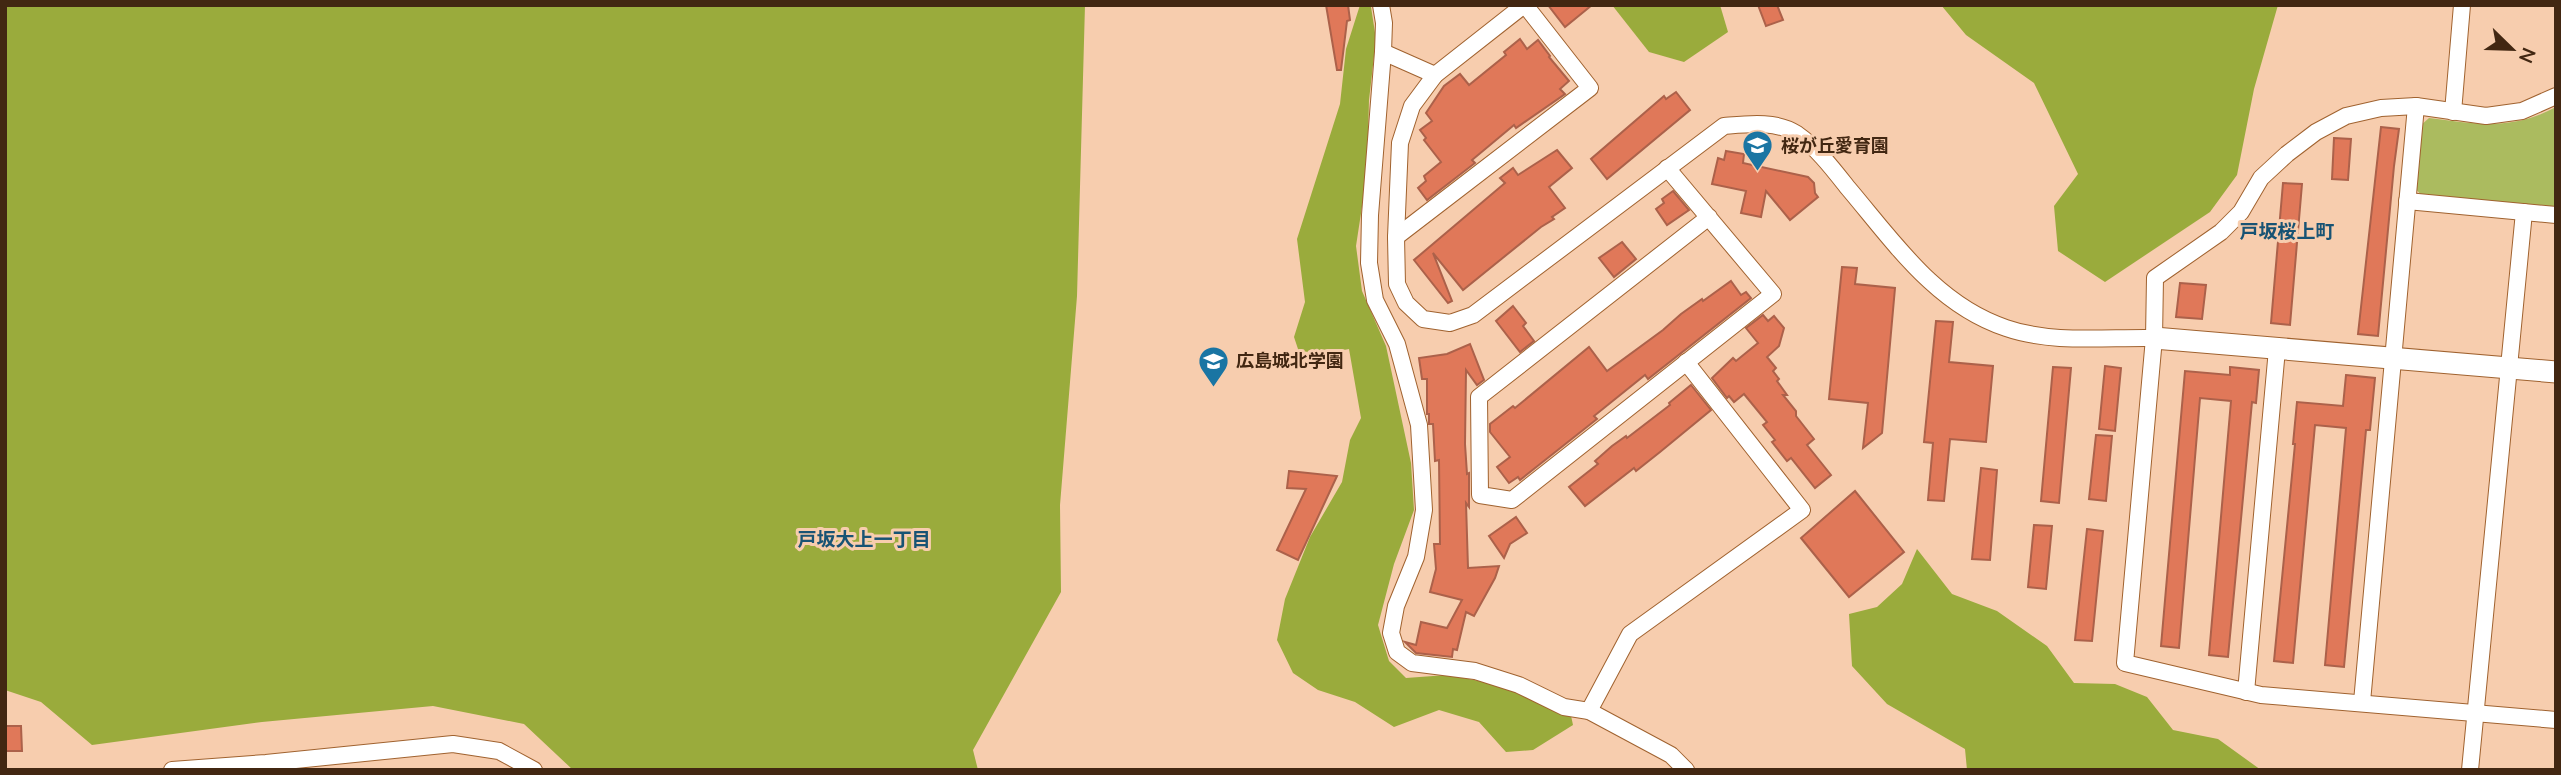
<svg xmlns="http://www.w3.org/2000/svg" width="2561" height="775" font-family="'Nunito Sans','Noto Sans JP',sans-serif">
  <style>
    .green { fill: #abbb5f }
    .forest { fill: #9aab3c }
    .building { fill: #e07859; stroke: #ac614a; stroke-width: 2 }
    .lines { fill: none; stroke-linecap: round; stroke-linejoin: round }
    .street-casing { stroke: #a0622f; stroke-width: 18 }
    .secondary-casing { stroke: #a0622f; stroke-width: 23 }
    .street { stroke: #fff; stroke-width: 16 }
    .secondary { stroke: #fff; stroke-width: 21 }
    .labels { text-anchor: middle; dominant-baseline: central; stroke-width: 6; stroke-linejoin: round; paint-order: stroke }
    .poi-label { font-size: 18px; font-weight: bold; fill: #422712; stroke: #f7cdae; text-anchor: start }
    .neighbourhood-label { font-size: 19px; font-weight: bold; fill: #185374; stroke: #f7cdae }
  </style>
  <rect width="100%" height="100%" fill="#f7cdae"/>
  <path class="green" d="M2556,107v101l-134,-12 -8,-9 6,-61 9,-8c47,6 83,13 127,-11z"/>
  <g class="forest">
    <polygon points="5,5 1085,5 1077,296 1060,505 1061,592 973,750 978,770 573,770 524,724 433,706 262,722 92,745 41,702 5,690"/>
    <polygon points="1360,5 1371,7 1376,39 1369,100 1367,174 1356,246 1362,291 1386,346 1411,463 1414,510 1394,564 1378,625 1389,661 1406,678 1447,675 1501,685 1541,705 1570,711 1573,725 1533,750 1506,752 1479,722 1439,710 1394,727 1355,702 1318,690 1293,673 1277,640 1285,599 1310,537 1342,482 1350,440 1361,418 1349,349 1301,358 1294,337 1305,302 1297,239 1340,104 1346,49"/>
    <polygon points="1612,5 1720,5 1728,32 1684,62 1649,52"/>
    <polygon points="1941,5 2278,5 2254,89 2237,175 2210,212 2105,282 2058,251 2054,206 2078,174 2034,83 1966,35"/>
    <polygon points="1917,549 1952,594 1997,611 2047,646 2074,683 2115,684 2147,697 2173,730 2218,739 2261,770 1967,770 1965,749 1887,704 1852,666 1849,614 1877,607 1902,584"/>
  </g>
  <g class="building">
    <polygon points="1326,5 1348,5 1350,20 1347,21 1341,70 1337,70"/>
    <polygon points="1548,5 1592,5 1565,27"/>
    <polygon points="1758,5 1777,5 1783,20 1766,26"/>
    <polygon points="1520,39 1527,49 1538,40 1550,56 1549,57 1569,81 1560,89 1565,94 1516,128 1514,125 1472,160 1475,163 1427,200 1418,188 1426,181 1424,176 1441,162 1424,140 1426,138 1420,130 1432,121 1426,113 1444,86 1460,74 1469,85 1506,55 1504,52"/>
    <polygon points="1676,92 1690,110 1607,179 1591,159 1664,96 1666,99"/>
    <polygon points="2381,127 2399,129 2394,166 2378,336 2358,334"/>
    <polygon points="2334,138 2351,139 2348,180 2332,179"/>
    <polygon points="1557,150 1572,168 1549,187 1565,208 1552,217 1554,219 1541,227 1463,290 1433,253 1452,301 1448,303 1414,260 1505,183 1500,178 1513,168 1518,175"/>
    <polygon points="1726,151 1744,154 1743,163 1808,177 1814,183 1815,193 1818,197 1790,220 1766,191 1761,217 1741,213 1746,191 1712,184 1718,158 1724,160"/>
    <polygon points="2283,183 2302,184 2290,325 2271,323"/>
    <polygon points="1673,191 1689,210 1667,225 1656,209 1664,203 1662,199"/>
    <polygon points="1622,242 1636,259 1614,277 1599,258"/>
    <polygon points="1842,267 1857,268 1855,284 1895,288 1882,433 1863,448 1868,403 1829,399"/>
    <polygon points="1731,281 1741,295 1746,292 1751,298 1648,379 1645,375 1594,416 1597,419 1520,480 1518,477 1509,483 1497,467 1510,457 1490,432 1490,424 1513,406 1515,408 1589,347 1607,371 1663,330 1681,314 1702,299 1703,301"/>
    <polygon points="2180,283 2206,285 2202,319 2176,317"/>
    <polygon points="1513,306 1526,323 1523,326 1534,341 1520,352 1496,321"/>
    <polygon points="1763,315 1768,321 1774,316 1784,328 1779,346 1767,357 1776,368 1773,371 1779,379 1777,381 1787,395 1783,395 1796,411 1796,416 1814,439 1807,445 1831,475 1815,488 1791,458 1787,461 1772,442 1775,440 1763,425 1767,422 1744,394 1734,402 1729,396 1727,398 1712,378 1733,358 1736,361 1758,343 1746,328"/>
    <polygon points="1936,321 1953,322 1949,362 1993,366 1986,442 1950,439 1944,501 1928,500 1933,443 1924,442"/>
    <polygon points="1470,344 1484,380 1477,385 1466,370 1465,444 1467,474 1469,473 1469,507 1466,503 1468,568 1499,566 1495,578 1474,616 1466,612 1457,650 1453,649 1452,657 1416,653 1405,642 1416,645 1421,622 1447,628 1462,600 1430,592 1436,569 1434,544 1440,544 1439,460 1435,461 1433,424 1429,424 1429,414 1427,414 1427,379 1422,379 1419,358 1447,354"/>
    <polygon points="2105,366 2121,368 2115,431 2099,429"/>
    <polygon points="2053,367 2071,368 2059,503 2041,501"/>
    <polygon points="2230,367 2259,370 2256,403 2252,402 2228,657 2209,655 2231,401 2200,398 2179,648 2161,646 2185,371 2230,375"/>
    <polygon points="2346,375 2375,378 2370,430 2366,430 2344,667 2325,665 2346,428 2315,425 2293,663 2274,661 2295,444 2293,444 2297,402 2343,406"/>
    <polygon points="1691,385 1711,410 1660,452 1636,471 1634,468 1585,506 1569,487 1598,464 1595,461 1612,446 1626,436 1627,438 1670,405 1669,403"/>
    <polygon points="2096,435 2112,436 2106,501 2089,499"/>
    <polygon points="1981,468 1997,470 1990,560 1972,559"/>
    <polygon points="1289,471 1337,476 1298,560 1277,550 1306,489 1287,488"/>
    <polygon points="1855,491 1904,552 1849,597 1801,538"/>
    <polygon points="1516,517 1527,533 1510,544 1504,558 1489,536"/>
    <polygon points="2034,525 2052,526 2046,589 2028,587"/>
    <polygon points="2087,529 2103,531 2092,641 2075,640"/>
    <polygon points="5,726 21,726 22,751 5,751"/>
  </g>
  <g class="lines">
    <defs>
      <g id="street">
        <polyline points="1381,5 1384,23 1383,52 1370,215 1369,263 1375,300 1397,344 1419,425 1424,510 1416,557 1396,606 1391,633 1397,652 1412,663 1475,671 1519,685 1564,707 1589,711 1671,755 1686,770"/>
        <path d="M1524,5l-89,70 -23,31 -12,37 -4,94 1,47 9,19 17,16 27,4 23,-8 251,-189c23,-2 52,-6 73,8 20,14 36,35 51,54 45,53 88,117 158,140 46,16 100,9 148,10"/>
        <polyline points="1383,52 1435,75"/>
        <polyline points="2556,96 2522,111 2486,116 2416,106 2381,108 2346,116 2316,132 2287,154 2261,178 2241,212 2221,232 2155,278 2154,338 2125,663 2261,695 2556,720"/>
        <polyline points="2453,112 2462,5"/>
        <polyline points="1667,168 1773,294 1512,500 1480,495 1479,397 1709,217"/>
        <polyline points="2407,201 2556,215"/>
        <polyline points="1396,237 1590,88 1525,5"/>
        <polyline points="2246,692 2277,349"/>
        <polyline points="2362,702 2416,106"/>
        <polyline points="1589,711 1630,634 1802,510 1686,362"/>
        <polyline points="172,770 266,763 453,744 499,751 534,770"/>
        <polyline points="2470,770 2524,212"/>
      </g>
      <polyline id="secondary" points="2154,338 2556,372"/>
    </defs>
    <use href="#street" class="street-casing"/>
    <use href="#secondary" class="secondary-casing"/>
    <use href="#street" class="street"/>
    <use href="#secondary" class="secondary"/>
  </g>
  <defs>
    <symbol id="school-pin" viewBox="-11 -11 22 30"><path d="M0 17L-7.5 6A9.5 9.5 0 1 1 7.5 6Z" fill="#1a75a3" stroke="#f7cdae"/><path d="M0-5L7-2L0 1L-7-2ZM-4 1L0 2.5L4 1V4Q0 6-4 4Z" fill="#fff"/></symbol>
  </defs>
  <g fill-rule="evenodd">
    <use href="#school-pin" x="1740" y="128" width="35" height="47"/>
    <use href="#school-pin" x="1196" y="344" width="35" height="47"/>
  </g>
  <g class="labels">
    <g class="poi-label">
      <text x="1781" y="146">桜が丘愛育園</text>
      <text x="1236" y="361">広島城北学園</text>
    </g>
    <g class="neighbourhood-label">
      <text x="2287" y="232">戸坂桜上町</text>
      <text x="864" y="540">戸坂大上一丁目</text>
    </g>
  </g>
  <rect width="2561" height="775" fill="none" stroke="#422712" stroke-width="14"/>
  <g transform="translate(2512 49) rotate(113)" stroke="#f7cdae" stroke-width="5" paint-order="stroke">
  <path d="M0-5L12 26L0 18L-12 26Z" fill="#422712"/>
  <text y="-10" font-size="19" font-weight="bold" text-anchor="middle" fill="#422712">N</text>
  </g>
</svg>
